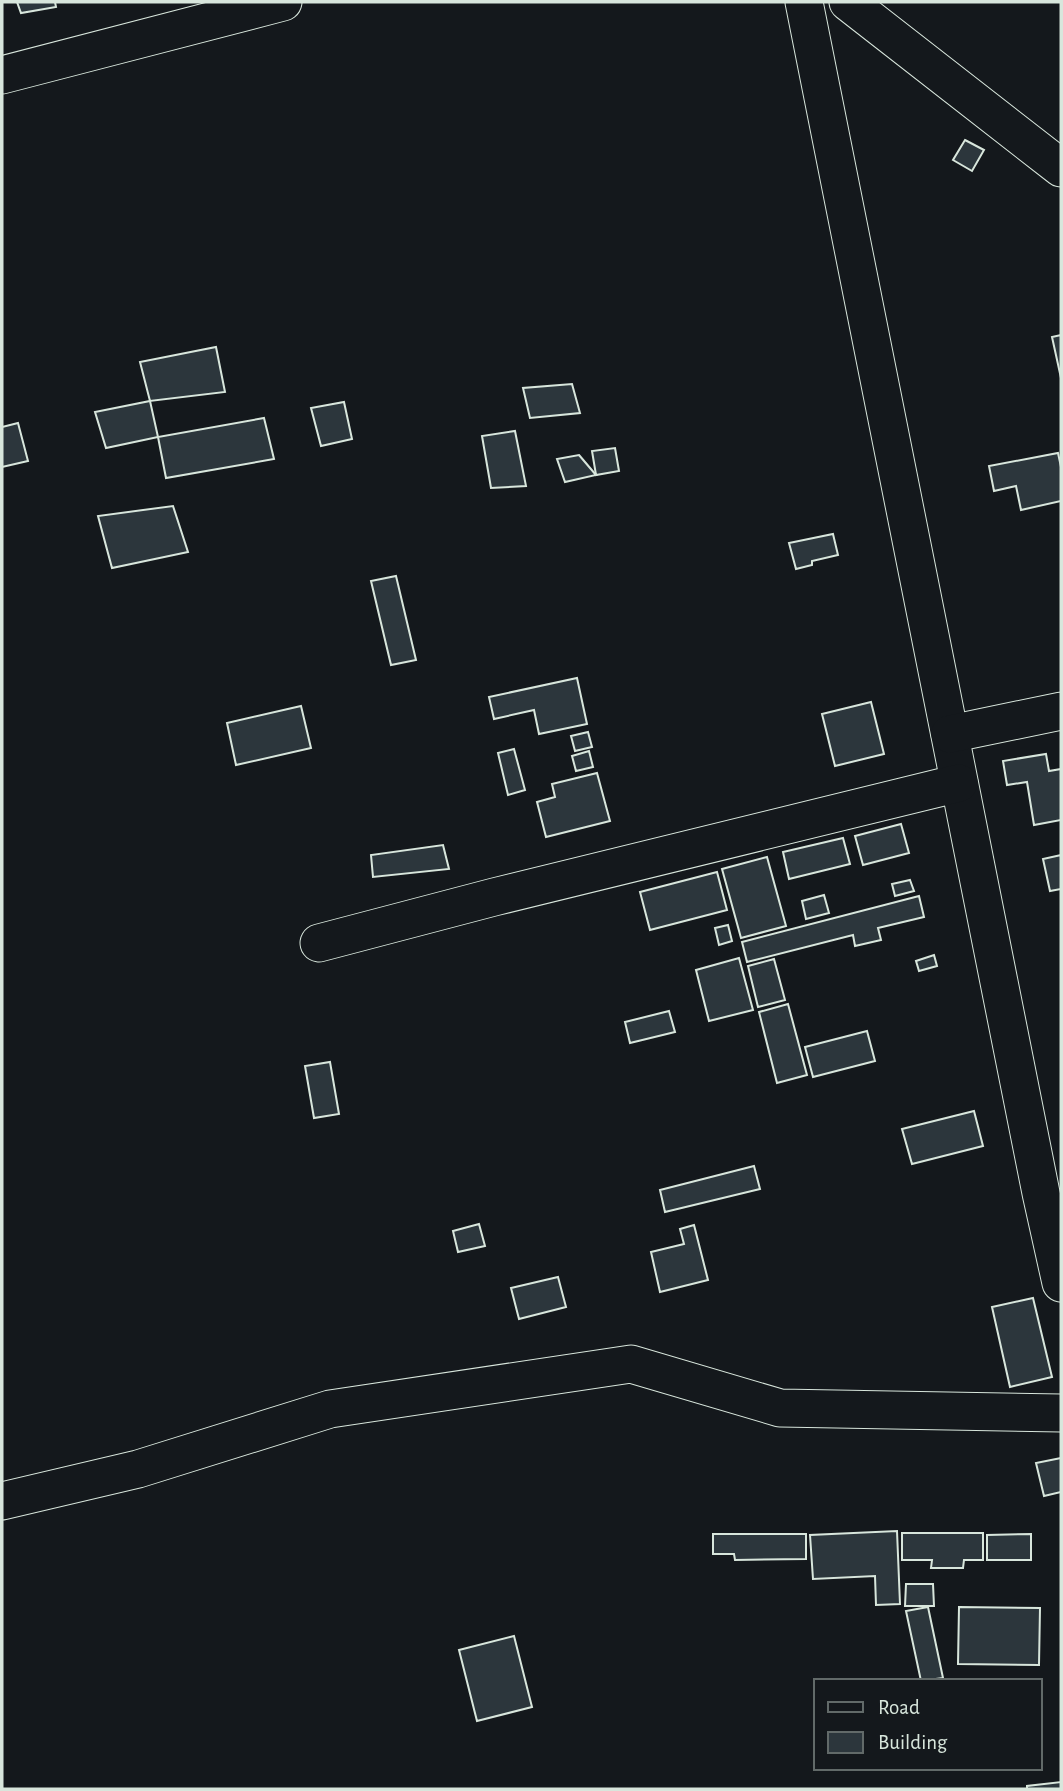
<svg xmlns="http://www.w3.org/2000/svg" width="1063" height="1791" font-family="'Alegreya Sans',sans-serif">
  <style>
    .building { fill: #2c363c; stroke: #d8e6dc; stroke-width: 2 }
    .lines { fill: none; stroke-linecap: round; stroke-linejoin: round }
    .minor-casing { stroke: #d8e6dc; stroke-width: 39 }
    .minor { stroke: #14181c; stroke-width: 37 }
  </style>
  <rect width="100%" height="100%" fill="#14181c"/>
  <g class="building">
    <polygon points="17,2 55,2 56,7 21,13"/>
    <polygon points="965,140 984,150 972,171 953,160"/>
    <polygon points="1061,335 1061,378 1052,337"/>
    <polygon points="216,347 225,392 150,401 140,362"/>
    <polygon points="572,384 580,413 530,418 523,388"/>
    <polygon points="150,401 158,437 106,448 95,412"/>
    <polygon points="344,402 352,439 321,446 311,408"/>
    <polygon points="264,418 274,459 166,478 158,437"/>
    <polygon points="18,423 28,461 2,467 2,427"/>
    <polygon points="515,431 526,486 491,488 482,436"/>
    <polygon points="615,448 619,471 596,475 592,451"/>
    <polygon points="1058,453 1061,467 1061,501 1021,510 1016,486 994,491 989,466"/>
    <polygon points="579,455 596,475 565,482 557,459"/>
    <polygon points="173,506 188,552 112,568 98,516"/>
    <polygon points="833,534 838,555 812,561 812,565 796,569 789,543"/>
    <polygon points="396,576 416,660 391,665 371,581"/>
    <polygon points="577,678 587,724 539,734 534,710 494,719 489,697"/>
    <polygon points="871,702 884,754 835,766 822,714"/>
    <polygon points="301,706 311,748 236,765 227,723"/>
    <polygon points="588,732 592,747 575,751 571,736"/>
    <polygon points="514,749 525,790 508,795 498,753"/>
    <polygon points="589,751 593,767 576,771 572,756"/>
    <polygon points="1046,754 1049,771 1061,769 1061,820 1034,825 1027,782 1007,785 1003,761"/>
    <polygon points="597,773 610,821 546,837 537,802 555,797 552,784"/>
    <polygon points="901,824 909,853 863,865 855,836"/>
    <polygon points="843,838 850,864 789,879 783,852"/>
    <polygon points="443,845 449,869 373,877 371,855"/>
    <polygon points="1061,855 1061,889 1050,891 1043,859"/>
    <polygon points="767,857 786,926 741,938 722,869"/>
    <polygon points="717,872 727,910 650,930 640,892"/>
    <polygon points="910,880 914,891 895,896 892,884"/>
    <polygon points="824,895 829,913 806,919 802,901"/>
    <polygon points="919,896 924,917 878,928 881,940 855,946 853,935 747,962 742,942"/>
    <polygon points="728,925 732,941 719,945 715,928"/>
    <polygon points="934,955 937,966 919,971 916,961"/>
    <polygon points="739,958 753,1010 709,1021 696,970"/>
    <polygon points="774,959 785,1000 758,1007 748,966"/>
    <polygon points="788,1004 807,1075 777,1083 759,1012"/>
    <polygon points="669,1011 675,1032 630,1043 625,1022"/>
    <polygon points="867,1031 875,1061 813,1077 805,1047"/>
    <polygon points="330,1062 339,1114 314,1118 305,1066"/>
    <polygon points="974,1111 983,1146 912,1164 902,1129"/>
    <polygon points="754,1166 760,1189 665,1212 660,1190"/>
    <polygon points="479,1224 485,1246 458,1252 453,1231"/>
    <polygon points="694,1225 708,1280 660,1292 651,1252 684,1244 680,1229"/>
    <polygon points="558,1277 566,1307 519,1319 511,1288"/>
    <polygon points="1033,1298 1052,1377 1010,1387 992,1307"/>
    <polygon points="1061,1458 1061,1492 1044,1496 1036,1463"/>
    <polygon points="897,1531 900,1604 876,1605 875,1576 813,1579 810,1535"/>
    <polygon points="902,1533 983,1533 983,1560 964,1560 963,1568 931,1568 932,1560 902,1560"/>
    <polygon points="713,1534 806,1534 806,1559 735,1560 734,1554 713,1554"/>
    <polygon points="1031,1534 1031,1560 987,1560 987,1535"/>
    <polygon points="906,1584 933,1584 934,1606 905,1606"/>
    <polygon points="928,1607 943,1678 921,1681 906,1611"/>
    <polygon points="959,1607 1040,1608 1039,1665 958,1664"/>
    <polygon points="514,1636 532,1707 477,1721 459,1650"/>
    <polygon points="1061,1782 1061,1789 1027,1789 1027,1786"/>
  </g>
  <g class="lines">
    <defs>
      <g id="minor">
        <polyline points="804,2 1041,1193 1061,1283"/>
        <polyline points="848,2 1061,168"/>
        <polyline points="2,75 283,2"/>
        <polyline points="950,734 1061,711"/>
        <polyline points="319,943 494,897 959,783"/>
        <polyline points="2,1501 138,1469 330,1409 631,1364 780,1408 1061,1413"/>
      </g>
    </defs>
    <use href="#minor" class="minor-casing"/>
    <use href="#minor" class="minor"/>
  </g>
  <rect width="1063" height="1791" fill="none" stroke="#d8e6dc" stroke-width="7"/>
  <rect x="814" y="1679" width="228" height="91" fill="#14181c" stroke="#626a69" stroke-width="2"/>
  <rect x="828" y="1702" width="35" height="10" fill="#14181c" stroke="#626a69" stroke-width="2"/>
  <text x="878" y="1714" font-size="21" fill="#d8e6dc">Road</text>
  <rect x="828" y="1732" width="35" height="21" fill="#2c363c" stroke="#626a69" stroke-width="2"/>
  <text x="878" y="1749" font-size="21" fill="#d8e6dc">Building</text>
</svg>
